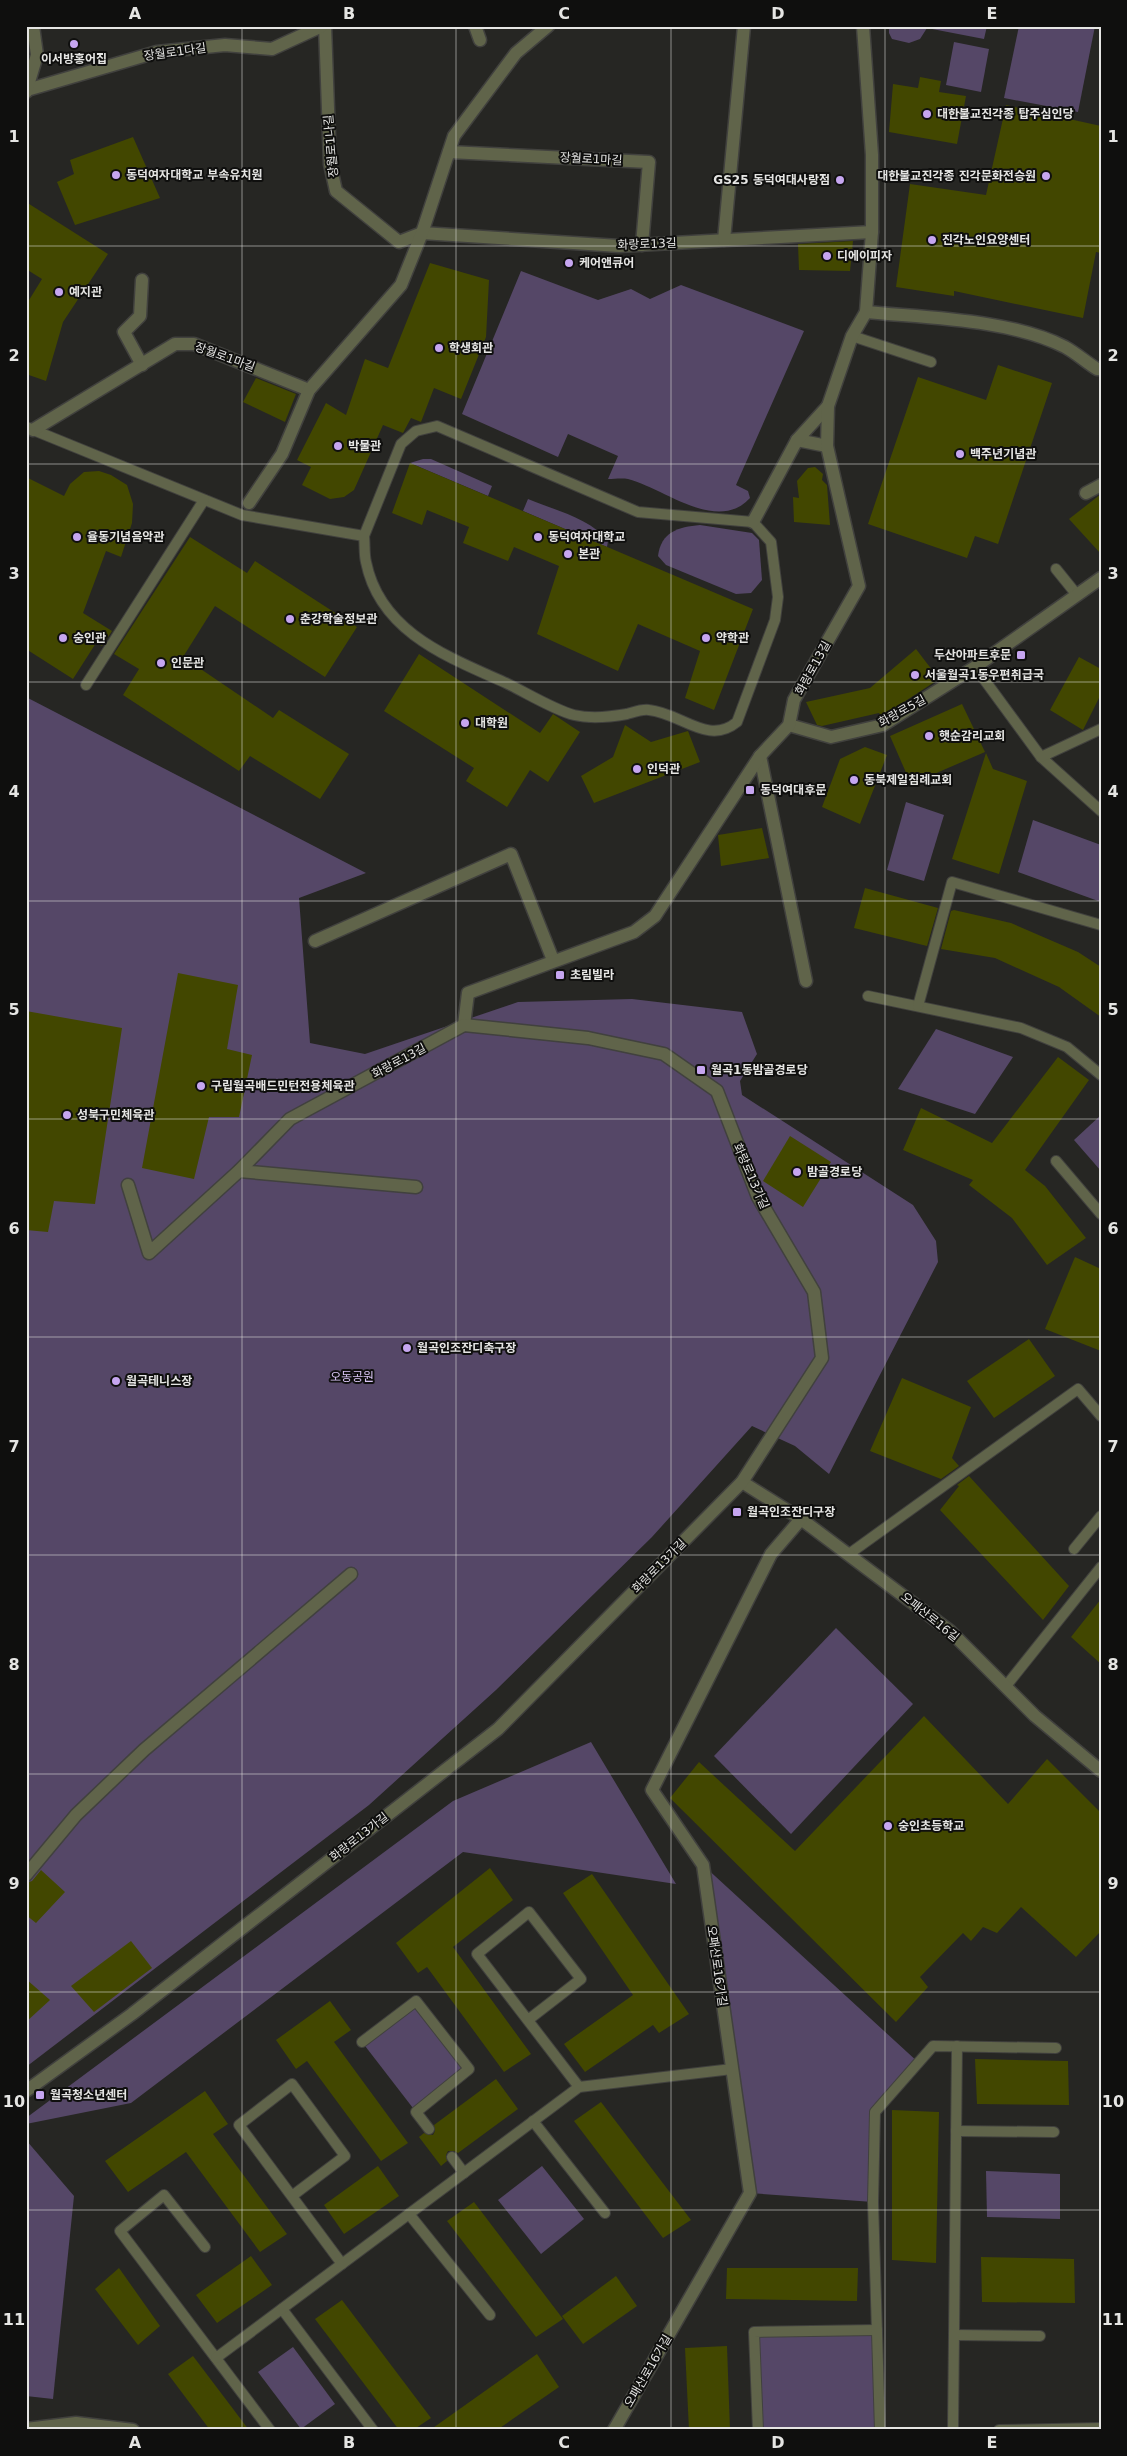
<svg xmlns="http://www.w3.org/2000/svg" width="1127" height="2456" font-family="'DejaVu Sans','Noto Sans KR',sans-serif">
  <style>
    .green { fill: #554767 }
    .building { fill: #424700 }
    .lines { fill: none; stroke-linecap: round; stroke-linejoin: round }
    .service-casing { stroke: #41413e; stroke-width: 12 }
    .minor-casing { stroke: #41413e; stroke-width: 15 }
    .service { stroke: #60644a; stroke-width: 10 }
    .minor { stroke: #60644a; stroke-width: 12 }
    .grid { fill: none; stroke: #e5e5e3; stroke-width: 1; stroke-opacity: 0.55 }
    .poi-dot { fill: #c6a6f0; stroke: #0f0f0e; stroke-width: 2 }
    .labels { text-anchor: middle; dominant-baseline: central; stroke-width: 4; stroke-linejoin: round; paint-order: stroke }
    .street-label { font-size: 12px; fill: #e5e5e3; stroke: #0f0f0e }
    .poi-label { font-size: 12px; font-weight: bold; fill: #e5e5e3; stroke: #0f0f0e; text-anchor: start }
    .park-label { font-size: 12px; fill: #d9c5f5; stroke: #0f0f0e }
    .neatline { fill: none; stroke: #e5e5e3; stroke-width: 2 }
    .grid-label { font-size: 16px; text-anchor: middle; font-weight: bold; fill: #e5e5e3 }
  </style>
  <rect width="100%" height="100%" fill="#262623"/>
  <g class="green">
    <polygon points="889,26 987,26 984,39 927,28 920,39 909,43 892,39 889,33"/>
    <polygon points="1019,26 1095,26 1078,112 1004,98"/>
    <polygon points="954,42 989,49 981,92 946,85"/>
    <path d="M521,271l77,29 33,-11 19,10 31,-14 123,46 -68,154 12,6 2,7c-33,36 -86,-10 -122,-19 -6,-1 -14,0 -20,0l10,-23 -50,-22 -10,23 -96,-43z"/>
    <polygon points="423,459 431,459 492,486 488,496 410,463"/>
    <path d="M528,499c26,11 62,19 80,42l-1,6 -84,-36z"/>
    <path d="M700,525l52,8 7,7 3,40 -11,13 -15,1 -70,-29 -8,-9c3,-24 20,-29 42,-31z"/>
    <polygon points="26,697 366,873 299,898 310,1043 365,1054 518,1002 632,999 742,1012 757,1054 740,1081 742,1095 913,1205 936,1241 938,1262 829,1474 795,1446 752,1426 652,1537 496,1690 369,1805 26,2067"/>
    <polygon points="906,802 944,815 924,881 887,870"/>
    <polygon points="1033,820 1101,845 1101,902 1018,872"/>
    <polygon points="936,1029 1013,1057 975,1114 898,1089"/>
    <polygon points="1101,1115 1101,1171 1074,1140"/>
    <polygon points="836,1628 913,1704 791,1834 714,1756"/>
    <polygon points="591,1742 676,1884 463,1852 131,2103 26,2124 26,2118 453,1801"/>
    <polygon points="703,1865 919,2063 875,2112 873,2202 750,2193"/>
    <polygon points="416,2001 469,2069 416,2112 362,2042"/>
    <polygon points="26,2140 74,2196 53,2399 26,2396"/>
    <polygon points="542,2166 584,2219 541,2254 498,2200"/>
    <polygon points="986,2171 1060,2174 1060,2219 987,2217"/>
    <polygon points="877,2330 880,2430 758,2430 754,2332"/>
    <polygon points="293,2347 335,2404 301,2429 258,2372"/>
  </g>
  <g class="building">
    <polygon points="920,77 941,81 939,92 966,96 957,144 889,132 893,84 918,88"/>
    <polygon points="1006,105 1101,126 1101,253 1096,252 1083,318 954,291 954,296 896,287 910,184 986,195"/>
    <polygon points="133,137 160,198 75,225 57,182 74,174 70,160"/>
    <polygon points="26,202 108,254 63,322 46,381 26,374 26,305 42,279 26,269"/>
    <polygon points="853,241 850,271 799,270 798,244"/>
    <polygon points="430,263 489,280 486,337 461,399 434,388 421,422 411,418 403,433 383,425 354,490 344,497 330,499 302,485 311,467 297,460 326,403 346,415 365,359 388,368"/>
    <polygon points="998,365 1052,383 998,544 975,536 967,558 868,524 918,377 986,400"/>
    <polygon points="256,378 296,394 285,422 243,402"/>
    <polygon points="410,463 753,609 714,710 685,698 700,651 638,624 618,671 537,634 559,566 514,547 508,561 463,543 469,527 427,510 422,525 392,513"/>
    <polygon points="815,467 823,474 822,480 827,485 830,525 794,522 793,497 799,498 797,481 808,468"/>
    <polygon points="99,471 111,475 127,485 133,504 132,523 121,557 106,551 83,613 112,631 102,646 96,643 73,679 26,649 26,477 64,496 70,484 84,472"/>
    <polygon points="1101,494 1101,554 1069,519"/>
    <polygon points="190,537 247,573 255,561 357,627 325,677 215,606 183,657 273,718 279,710 349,754 320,799 250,756 239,771 123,695 139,669 114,654"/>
    <polygon points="916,649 939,679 881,717 879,713 822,726 817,725 806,702 870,688"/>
    <polygon points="419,654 540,733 553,714 580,732 548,782 530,770 507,807 466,781 474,768 384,711"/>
    <polygon points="1079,657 1101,669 1101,694 1083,730 1050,710"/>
    <polygon points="962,704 985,752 911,784 890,736"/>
    <polygon points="625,725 651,742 688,731 700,762 594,803 581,776 613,757"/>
    <polygon points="865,747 887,755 860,824 822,807 840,759"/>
    <polygon points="986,753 993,769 1027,781 999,874 952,859"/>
    <polygon points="762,828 769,858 721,866 718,835"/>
    <polygon points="865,888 938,908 927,946 854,928"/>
    <polygon points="954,910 1011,923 1078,952 1101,967 1101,1017 1059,987 995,958 941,949 951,911"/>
    <polygon points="178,973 238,985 227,1049 252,1055 239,1117 209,1117 194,1179 142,1168"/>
    <polygon points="26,1011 122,1028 95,1204 54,1201 48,1232 26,1230"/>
    <polygon points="1058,1057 1089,1080 1025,1170 1045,1186 1086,1238 1047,1265 1012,1218 969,1185 973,1180 903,1150 921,1108 992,1143"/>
    <polygon points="790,1136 831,1162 803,1207 763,1181"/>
    <polygon points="1075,1257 1101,1269 1101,1351 1045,1329"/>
    <polygon points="1029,1339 1055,1376 994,1418 967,1381"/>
    <polygon points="902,1378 971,1407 952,1458 959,1466 941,1479 870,1451"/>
    <polygon points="969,1476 1069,1586 1043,1620 940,1510 959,1486 957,1485"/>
    <polygon points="1101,1599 1101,1664 1071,1637"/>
    <polygon points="924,1716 1008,1804 1047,1759 1101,1813 1101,1931 1076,1957 1021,1907 997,1933 983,1927 971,1941 963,1933 920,1977 928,1987 896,2022 670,1798 699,1762 795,1851"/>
    <polygon points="490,1868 513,1900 453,1947 531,2054 504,2072 427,1967 418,1973 396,1943"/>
    <polygon points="41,1870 65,1892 36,1923 26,1915 26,1883 32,1881"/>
    <polygon points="592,1874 689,2014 659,2033 653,2025 585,2072 564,2044 633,1995 563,1893"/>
    <polygon points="131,1941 152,1968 94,2012 71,1986"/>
    <polygon points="26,1979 50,2000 26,2022"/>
    <polygon points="330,2001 351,2030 334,2042 408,2143 381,2161 307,2061 296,2069 276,2040"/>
    <polygon points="975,2059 1068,2061 1069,2105 977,2104"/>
    <polygon points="496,2079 518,2109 458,2153 454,2151 448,2151 446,2155 447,2161 441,2166 419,2137 424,2133 433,2135 435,2131 434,2125"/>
    <polygon points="205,2091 228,2124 213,2134 287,2234 260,2252 186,2152 128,2192 105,2161"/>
    <polygon points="601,2102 691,2220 663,2238 574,2121"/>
    <polygon points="892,2110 939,2112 936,2263 892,2260"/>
    <polygon points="378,2166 399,2196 344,2234 324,2205"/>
    <polygon points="474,2202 563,2319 536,2337 447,2221"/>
    <polygon points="251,2256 272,2285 217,2323 196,2295"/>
    <polygon points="981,2257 1074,2259 1075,2303 982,2302"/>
    <polygon points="119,2268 160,2326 138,2345 95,2289"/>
    <polygon points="727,2268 858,2268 857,2301 726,2299"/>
    <polygon points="616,2276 637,2306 583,2344 562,2316"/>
    <polygon points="342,2300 431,2418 413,2430 399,2430 315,2319"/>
    <polygon points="727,2346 730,2430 689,2430 685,2348"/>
    <polygon points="537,2354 559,2387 497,2430 430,2430"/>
    <polygon points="193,2356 249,2430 210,2430 168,2374"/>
  </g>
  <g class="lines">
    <defs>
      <g id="service">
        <polyline points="852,336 931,362"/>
        <path d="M26,427l216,88 122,21 37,-92 15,-13 21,-5 201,86 115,10 18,20 7,55 -3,23 -38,102c-29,24 -56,-9 -88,-12 -7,-1 -15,2 -22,4 -17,3 -36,5 -53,1 -20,-5 -49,-23 -68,-32 -58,-26 -126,-51 -140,-121 -2,-8 -1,-18 -2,-26"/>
        <polyline points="1056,569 1077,595"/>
        <polyline points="975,667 1041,757 1101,811"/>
        <polyline points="86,685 204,500"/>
        <polyline points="1041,757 1101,729"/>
        <polyline points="868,996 1021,1028 1067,1047 1101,1075"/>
        <polyline points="918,1006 952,882 1101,925"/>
        <polyline points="1056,1161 1101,1214"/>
        <polyline points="1074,1549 1101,1516"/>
        <polyline points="849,1554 1078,1389 1101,1416"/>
        <polyline points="1006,1686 1101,1567"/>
        <polyline points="528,2020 581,1979 529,1912 477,1954 579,2087"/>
        <polyline points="362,2042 416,2001 469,2069 416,2112 429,2129"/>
        <polyline points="533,2121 605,2213"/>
        <polyline points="956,2131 1054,2132"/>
        <polyline points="452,2157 464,2173"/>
        <polyline points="292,2196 345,2156 292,2084 239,2125 342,2264"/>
        <polyline points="409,2214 490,2315"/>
        <polyline points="205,2247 164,2195 120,2231 270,2430"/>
        <polyline points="282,2309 373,2430"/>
        <polyline points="954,2335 1040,2336"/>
        <polyline points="216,2358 579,2087 732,2069"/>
        <polyline points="758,2430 754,2332 877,2330"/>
        <polyline points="880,2430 873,2202 875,2112 933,2046 1056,2048"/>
        <polyline points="953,2430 957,2046"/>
        <polyline points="999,2430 1101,2428"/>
      </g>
      <g id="minor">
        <polyline points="325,26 330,164 336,191 399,242 422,233 619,246 872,232"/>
        <polyline points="475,26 480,40"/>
        <polyline points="27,90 157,52 225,45 272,49 322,26"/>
        <polyline points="26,92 37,55 33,26"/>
        <polyline points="449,152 649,162 642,245"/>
        <polyline points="724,240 744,26"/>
        <polyline points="142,280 140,316 124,332 142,365"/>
        <path d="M866,312c61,6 144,7 199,35 11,6 21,15 32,22h4"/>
        <polyline points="33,430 175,344 194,344 309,390"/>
        <polyline points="797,440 827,446"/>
        <polyline points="1086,493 1101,485"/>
        <polyline points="249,503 282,454 309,390 401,285 422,233 454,136 516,53 548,26"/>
        <polyline points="753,522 797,440 828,406"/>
        <polyline points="789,725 831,737 883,725 975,667 1101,578"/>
        <polyline points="760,756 806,981"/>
        <polyline points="315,941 511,854 553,960"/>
        <polyline points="464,1025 468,993 634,932 655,916 760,756 789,725 794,700 859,586 827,446 828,406 852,336 866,312 872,232 872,155 863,26"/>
        <polyline points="239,1171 416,1187"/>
        <polyline points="128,1185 149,1253 239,1171 290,1119 464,1025"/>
        <polyline points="742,1482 801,1519 950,1631 1035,1716 1101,1771"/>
        <polyline points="26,1875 76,1815 144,1750 351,1574"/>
        <polyline points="26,2091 132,2014 498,1729 742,1482 822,1358 814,1292 758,1197 717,1091 664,1054 588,1038 464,1025"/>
        <polyline points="26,2429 76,2423 133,2430"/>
        <polyline points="614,2430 750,2193 703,1865 652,1790 771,1554 801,1519"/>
      </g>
    </defs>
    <use href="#service" class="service-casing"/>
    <use href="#minor" class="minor-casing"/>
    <use href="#service" class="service"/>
    <use href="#minor" class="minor"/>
  </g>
  <path class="grid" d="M242,26v2404M456,26v2404M671,26v2404M885,26v2404M26,246h1075M26,464h1075M26,682h1075M26,901h1075M26,1119h1075M26,1337h1075M26,1555h1075M26,1774h1075M26,1992h1075M26,2210h1075"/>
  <g class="poi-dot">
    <circle cx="74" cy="44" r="5"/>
    <circle cx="927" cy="114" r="5"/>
    <circle cx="116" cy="175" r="5"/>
    <circle cx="1046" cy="176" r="5"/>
    <circle cx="840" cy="180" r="5"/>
    <circle cx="932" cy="240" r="5"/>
    <circle cx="827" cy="256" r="5"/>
    <circle cx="569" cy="263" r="5"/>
    <circle cx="59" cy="292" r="5"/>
    <circle cx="439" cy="348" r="5"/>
    <circle cx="338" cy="446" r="5"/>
    <circle cx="960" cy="454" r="5"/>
    <circle cx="77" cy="537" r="5"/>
    <circle cx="538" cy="537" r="5"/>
    <circle cx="568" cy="554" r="5"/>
    <circle cx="290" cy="619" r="5"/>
    <circle cx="63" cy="638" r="5"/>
    <circle cx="706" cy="638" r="5"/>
    <rect x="1016" y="650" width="10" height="10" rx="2.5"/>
    <circle cx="161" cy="663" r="5"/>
    <circle cx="915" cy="675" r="5"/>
    <circle cx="465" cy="723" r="5"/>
    <circle cx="929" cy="736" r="5"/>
    <circle cx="637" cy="769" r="5"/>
    <circle cx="854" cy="780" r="5"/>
    <rect x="745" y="785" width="10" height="10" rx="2.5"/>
    <rect x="555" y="970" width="10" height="10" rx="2.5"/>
    <rect x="696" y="1065" width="10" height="10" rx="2.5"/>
    <circle cx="201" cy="1086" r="5"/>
    <circle cx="67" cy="1115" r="5"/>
    <circle cx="797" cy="1172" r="5"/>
    <circle cx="407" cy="1348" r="5"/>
    <circle cx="116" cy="1381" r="5"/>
    <rect x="732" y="1507" width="10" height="10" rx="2.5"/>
    <circle cx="888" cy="1826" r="5"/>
    <rect x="35" y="2090" width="10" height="10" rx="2.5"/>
  </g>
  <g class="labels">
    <g class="street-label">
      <text transform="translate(175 52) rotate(-8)">장월로1다길</text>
      <text transform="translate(331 146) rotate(-95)">장월로1나길</text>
      <text transform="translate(591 159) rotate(3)">장월로1마길</text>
      <text transform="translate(647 244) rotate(-2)">화랑로13길</text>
      <text transform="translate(225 357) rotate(20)">장월로1마길</text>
      <text transform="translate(813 668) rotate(-61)">화랑로13길</text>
      <text transform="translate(902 711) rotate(-29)">화랑로5길</text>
      <text transform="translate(399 1061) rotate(-28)">화랑로13길</text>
      <text transform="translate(751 1176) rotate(66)">화랑로13가길</text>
      <text transform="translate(659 1566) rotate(-45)">화랑로13가길</text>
      <text transform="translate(930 1617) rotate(39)">오패산로16길</text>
      <text transform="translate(359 1837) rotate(-38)">화랑로13가길</text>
      <text transform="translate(717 1966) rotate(82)">오패산로16가길</text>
      <text transform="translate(648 2371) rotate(-60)">오패산로16가길</text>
    </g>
    <g class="poi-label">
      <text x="74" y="59" text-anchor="middle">이서방홍어집</text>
      <text x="937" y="114">대한불교진각종 탑주심인당</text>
      <text x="126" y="175">동덕여자대학교 부속유치원</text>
      <text x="1036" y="176" text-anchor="end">대한불교진각종 진각문화전승원</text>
      <text x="830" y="180" text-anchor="end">GS25 동덕여대사랑점</text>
      <text x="942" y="240">진각노인요양센터</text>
      <text x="837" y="256">디에이피자</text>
      <text x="579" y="263">케어앤큐어</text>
      <text x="69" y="292">예지관</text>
      <text x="449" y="348">학생회관</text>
      <text x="348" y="446">박물관</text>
      <text x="970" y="454">백주년기념관</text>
      <text x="87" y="537">율동기념음악관</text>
      <text x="548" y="537">동덕여자대학교</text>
      <text x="578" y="554">본관</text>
      <text x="300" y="619">춘강학술정보관</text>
      <text x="73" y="638">숭인관</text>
      <text x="716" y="638">약학관</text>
      <text x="1011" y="655" text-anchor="end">두산아파트후문</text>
      <text x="171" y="663">인문관</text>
      <text x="925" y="675">서울월곡1동우편취급국</text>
      <text x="475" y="723">대학원</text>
      <text x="939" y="736">햇순감리교회</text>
      <text x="647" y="769">인덕관</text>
      <text x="864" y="780">동북제일침례교회</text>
      <text x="760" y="790">동덕여대후문</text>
      <text x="570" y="975">초림빌라</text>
      <text x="711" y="1070">월곡1동밤골경로당</text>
      <text x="211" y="1086">구립월곡배드민턴전용체육관</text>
      <text x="77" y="1115">성북구민체육관</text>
      <text x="807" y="1172">밤골경로당</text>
      <text x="417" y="1348">월곡인조잔디축구장</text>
      <text x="126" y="1381">월곡테니스장</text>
      <text x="747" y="1512">월곡인조잔디구장</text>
      <text x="898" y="1826">숭인초등학교</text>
      <text x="50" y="2095">월곡청소년센터</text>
    </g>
    <g class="park-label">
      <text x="352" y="1377">오동공원</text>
    </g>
  </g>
  <rect width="1127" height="2456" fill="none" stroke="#0f0f0e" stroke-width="55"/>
  <rect x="28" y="28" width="1072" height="2400" class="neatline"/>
  <g class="grid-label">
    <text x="135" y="19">A</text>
    <text x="349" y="19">B</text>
    <text x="564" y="19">C</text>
    <text x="778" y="19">D</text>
    <text x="992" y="19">E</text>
    <text x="14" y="142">1</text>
    <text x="1113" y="142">1</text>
    <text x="14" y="361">2</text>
    <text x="1113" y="361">2</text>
    <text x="14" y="579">3</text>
    <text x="1113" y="579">3</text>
    <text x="14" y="797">4</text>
    <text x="1113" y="797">4</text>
    <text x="14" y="1015">5</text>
    <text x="1113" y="1015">5</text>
    <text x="14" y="1234">6</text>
    <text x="1113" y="1234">6</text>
    <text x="14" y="1452">7</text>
    <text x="1113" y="1452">7</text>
    <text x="14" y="1670">8</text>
    <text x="1113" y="1670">8</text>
    <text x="14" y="1889">9</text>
    <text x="1113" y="1889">9</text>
    <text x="14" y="2107">10</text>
    <text x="1113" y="2107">10</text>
    <text x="14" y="2325">11</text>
    <text x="1113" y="2325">11</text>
    <text x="135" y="2448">A</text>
    <text x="349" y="2448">B</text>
    <text x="564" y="2448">C</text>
    <text x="778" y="2448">D</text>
    <text x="992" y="2448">E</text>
  </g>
</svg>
